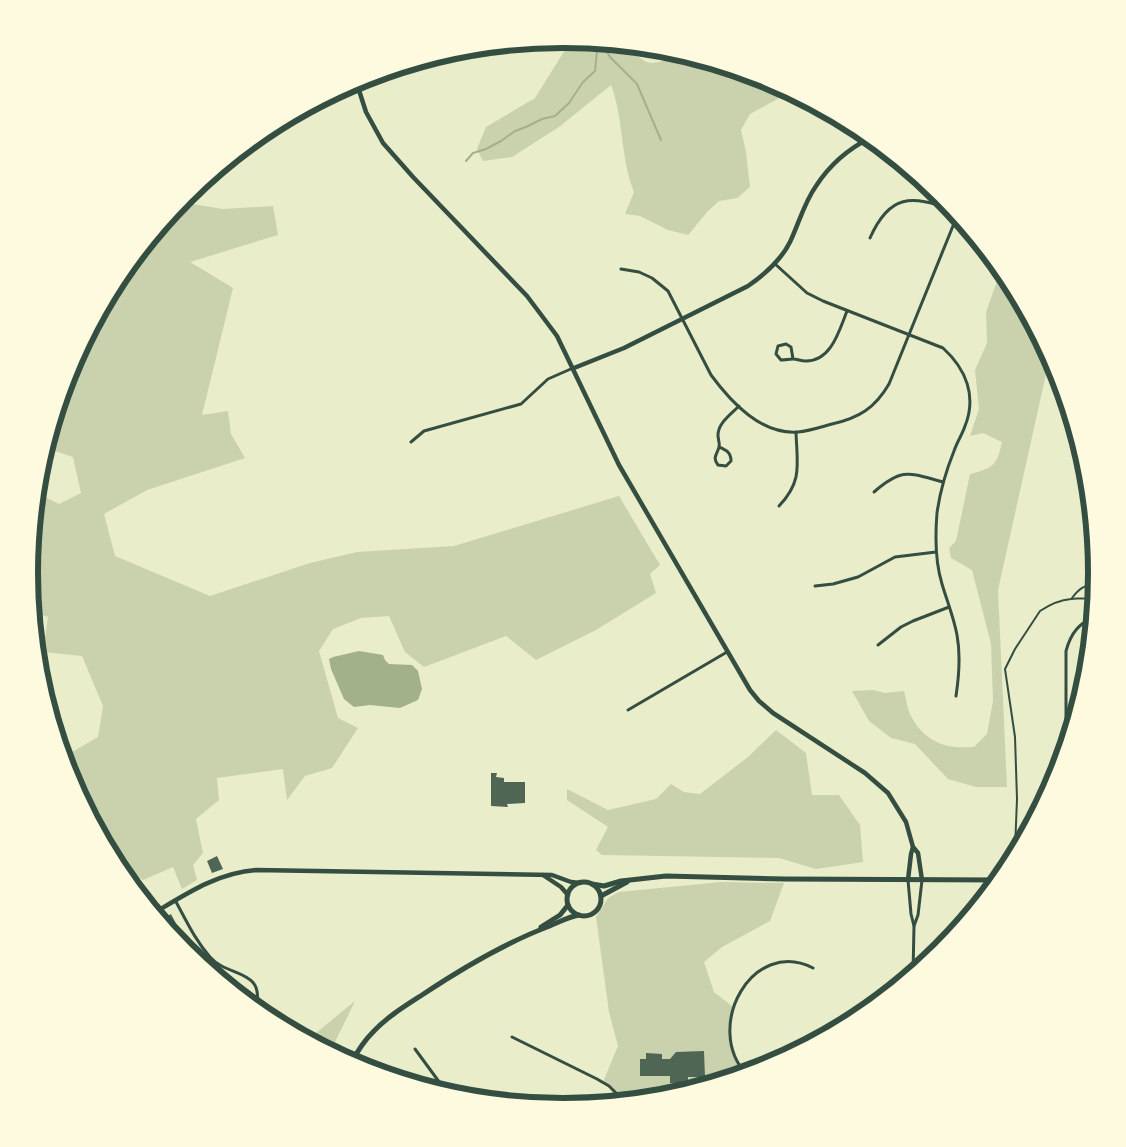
<svg xmlns="http://www.w3.org/2000/svg" width="1126" height="1147" font-family="Commissioner,sans-serif">
  <style>
    .green { fill: #cad2ad }
    .water { fill: #a3b18a }
    .lines { fill: none; stroke-linecap: round; stroke-linejoin: round }
    .stream { stroke: #a3b18a; stroke-width: 2 }
    .building { fill: #4f6655 }
    .service { stroke: #344e41; stroke-width: 2 }
    .minor { stroke: #344e41; stroke-width: 3 }
    .tertiary { stroke: #344e41; stroke-width: 4.5 }
    .secondary { stroke: #344e41; stroke-width: 4.5 }
    .primary { stroke: #344e41; stroke-width: 5 }
    .rim { fill: none; stroke: #344e41; stroke-width: 6 }
  </style>
  <rect width="100%" height="100%" fill="#e9edc9"/>
  <g class="green">
    <path d="M571,40c12,1 36,1 46,5 33,12 22,29 62,8l89,27 7,4 8,12 -33,18 -9,16 5,22 4,35 -13,11 -18,3 -11,10 -20,24 -20,-5 -28,-14 -15,-2 9,-22c-14,-36 -10,-73 -23,-107l-52,42 -47,30 -29,4 -6,-12 9,-22 49,-29z"/>
    <polygon points="180,202 223,209 273,206 278,235 190,262 233,288 202,415 228,411 231,434 245,458 147,490 104,514 115,556 210,596 310,563 357,552 454,546 619,496 660,565 650,574 656,593 596,630 536,660 506,636 424,667 405,652 389,616 361,618 333,629 319,651 338,718 358,728 332,768 305,776 287,800 283,769 217,778 219,800 196,819 203,853 193,865 197,880 182,889 173,867 143,880 127,869 118,869 69,778 61,749 67,755 98,737 103,706 82,656 43,652 48,617 33,612 29,574 37,493 59,504 81,493 73,457 46,448 70,369 119,276"/>
    <path d="M1001,270l6,7 43,79 -52,234 9,197h-31l-28,-8 -33,-35 -24,-6 -22,-17 -17,-30 21,-1 12,3 19,-2c2,7 3,16 6,23 14,28 34,35 64,33l13,-13 6,-33 -2,-57 -19,-74 -21,-12 -2,-10 7,-7 14,-67c23,-6 27,-8 32,-32l-19,-9 -13,3 9,-27 -4,-39 12,-27 -1,-31z"/>
    <polygon points="776,730 806,753 812,795 839,795 860,825 863,862 816,869 779,858 602,855 596,850 608,827 567,800 567,789 608,810 656,799 671,784 684,792 700,794 748,757"/>
    <path d="M721,882l63,1 -14,38 -48,26 -18,15 10,30 19,15c-8,23 -3,49 13,67l-79,24 -42,4 -22,-20 15,-36 -9,-34 -13,-95 12,-19 11,-6z"/>
    <polygon points="355,1001 335,1042 341,1045 338,1056 312,1042 316,1033"/>
  </g>
  <polygon class="water" points="359,651 383,655 385,660 389,664 412,665 418,671 422,689 418,700 400,708 370,705 354,707 344,699 331,669 329,659 333,657"/>
  <g class="lines">
    <g class="stream">
      <polyline points="602,43 610,57 637,84 661,140"/>
      <polyline points="466,161 473,153 486,149 501,141 515,131 526,127 542,119 555,116 569,103 583,82 595,71 597,51 600,43"/>
    </g>
  </g>
  <g class="building">
    <polygon points="491,773 497,773 496,777 504,778 504,782 525,782 525,803 507,804 508,807 491,806"/>
    <polygon points="217,856 223,869 212,873 207,861"/>
    <polygon points="171,914 181,933 174,937 169,931 170,930 164,918"/>
    <polygon points="704,1051 705,1077 688,1077 688,1083 670,1083 670,1076 640,1076 640,1059 646,1059 646,1053 662,1054 662,1059 670,1059 676,1052"/>
  </g>
  <g class="lines">
    <g class="service">
      <path d="M1072,598c6,-8 13,-15 24,-12"/>
      <path d="M1017,853l-2,-4 2,-50 -2,-62 -10,-68 10,-20 25,-38c9,-6 20,-11 31,-12 8,-2 16,2 24,-3"/>
    </g>
    <g class="minor">
      <path d="M870,238c20,-45 41,-42 82,-29"/>
      <path d="M774,263l33,30 16,8 120,47c23,21 34,48 22,78 -3,9 -8,16 -11,25 -8,20 -14,40 -17,62 -2,24 -2,48 5,71 5,17 12,34 15,51 4,21 2,41 -1,61"/>
      <path d="M621,269l18,3 13,6 16,13 43,84c20,27 50,60 87,57 11,-1 23,-5 34,-8 27,-6 43,-16 57,-40l68,-168"/>
      <path d="M793,359l-2,-12 -5,-3 -8,2 -2,8 5,6c4,0 8,-1 12,-1 4,0 8,2 12,2 26,1 34,-30 42,-50"/>
      <polyline points="411,442 424,431 521,404 548,379 573,368"/>
      <path d="M719,447c7,3 12,5 12,14l-5,5 -8,-1c-6,-8 -1,-10 1,-18 1,-3 -1,-8 -1,-12 0,-12 13,-21 21,-29"/>
      <path d="M874,492c29,-25 35,-19 69,-10"/>
      <path d="M779,506c24,-25 18,-42 17,-74"/>
      <polyline points="815,586 833,584 858,577 895,557 936,552"/>
      <polyline points="878,645 901,627 913,621 949,607"/>
      <polyline points="628,710 727,652"/>
      <path d="M1066,747v-96c4,-15 11,-28 27,-32"/>
      <polyline points="908,880 911,914 914,926 918,915 922,880"/>
      <path d="M175,900c11,20 20,40 35,57 18,21 56,11 46,52"/>
      <polyline points="913,974 914,926"/>
      <polyline points="512,1037 597,1079 609,1086 625,1102"/>
      <polyline points="415,1049 448,1094"/>
      <path d="M746,1074c-43,-48 7,-137 67,-106"/>
    </g>
    <g class="tertiary">
      <polyline points="356,81 366,112 383,143 413,177 527,296 557,336 619,465 750,690 759,701 773,713 865,773 888,793 906,822 913,847 918,853 922,880"/>
      <path d="M574,368l50,-20 124,-62c16,-11 33,-26 42,-44 9,-19 14,-39 26,-56 13,-20 32,-37 54,-48"/>
      <polyline points="908,880 911,854 913,847"/>
    </g>
    <g class="secondary">
      <polyline points="543,875 561,887 568,895"/>
      <path d="M154,913c32,-19 63,-40 102,-43l296,5 19,7 9,1"/>
    </g>
    <g class="primary">
      <circle cx="584" cy="899" r="17"/>
      <polyline points="592,884 604,886 621,881 666,876 784,879 999,880"/>
      <polyline points="601,896 627,882"/>
      <polyline points="541,927 560,915 568,905"/>
      <path d="M351,1063c6,-11 13,-22 22,-31 14,-15 32,-26 49,-37 39,-26 81,-51 125,-68 11,-4 20,-10 32,-12"/>
    </g>
  </g>
  <path d="M0 0H1126V1147H0ZM38 573a525 525 0 1 1 1050 0a525 525 0 1 1-1050 0Z" fill="#fefae0" fill-rule="evenodd"/>
  <path class="rim" d="M38 573a525 525 0 1 1 1050 0a525 525 0 1 1-1050 0Z"/>
</svg>
